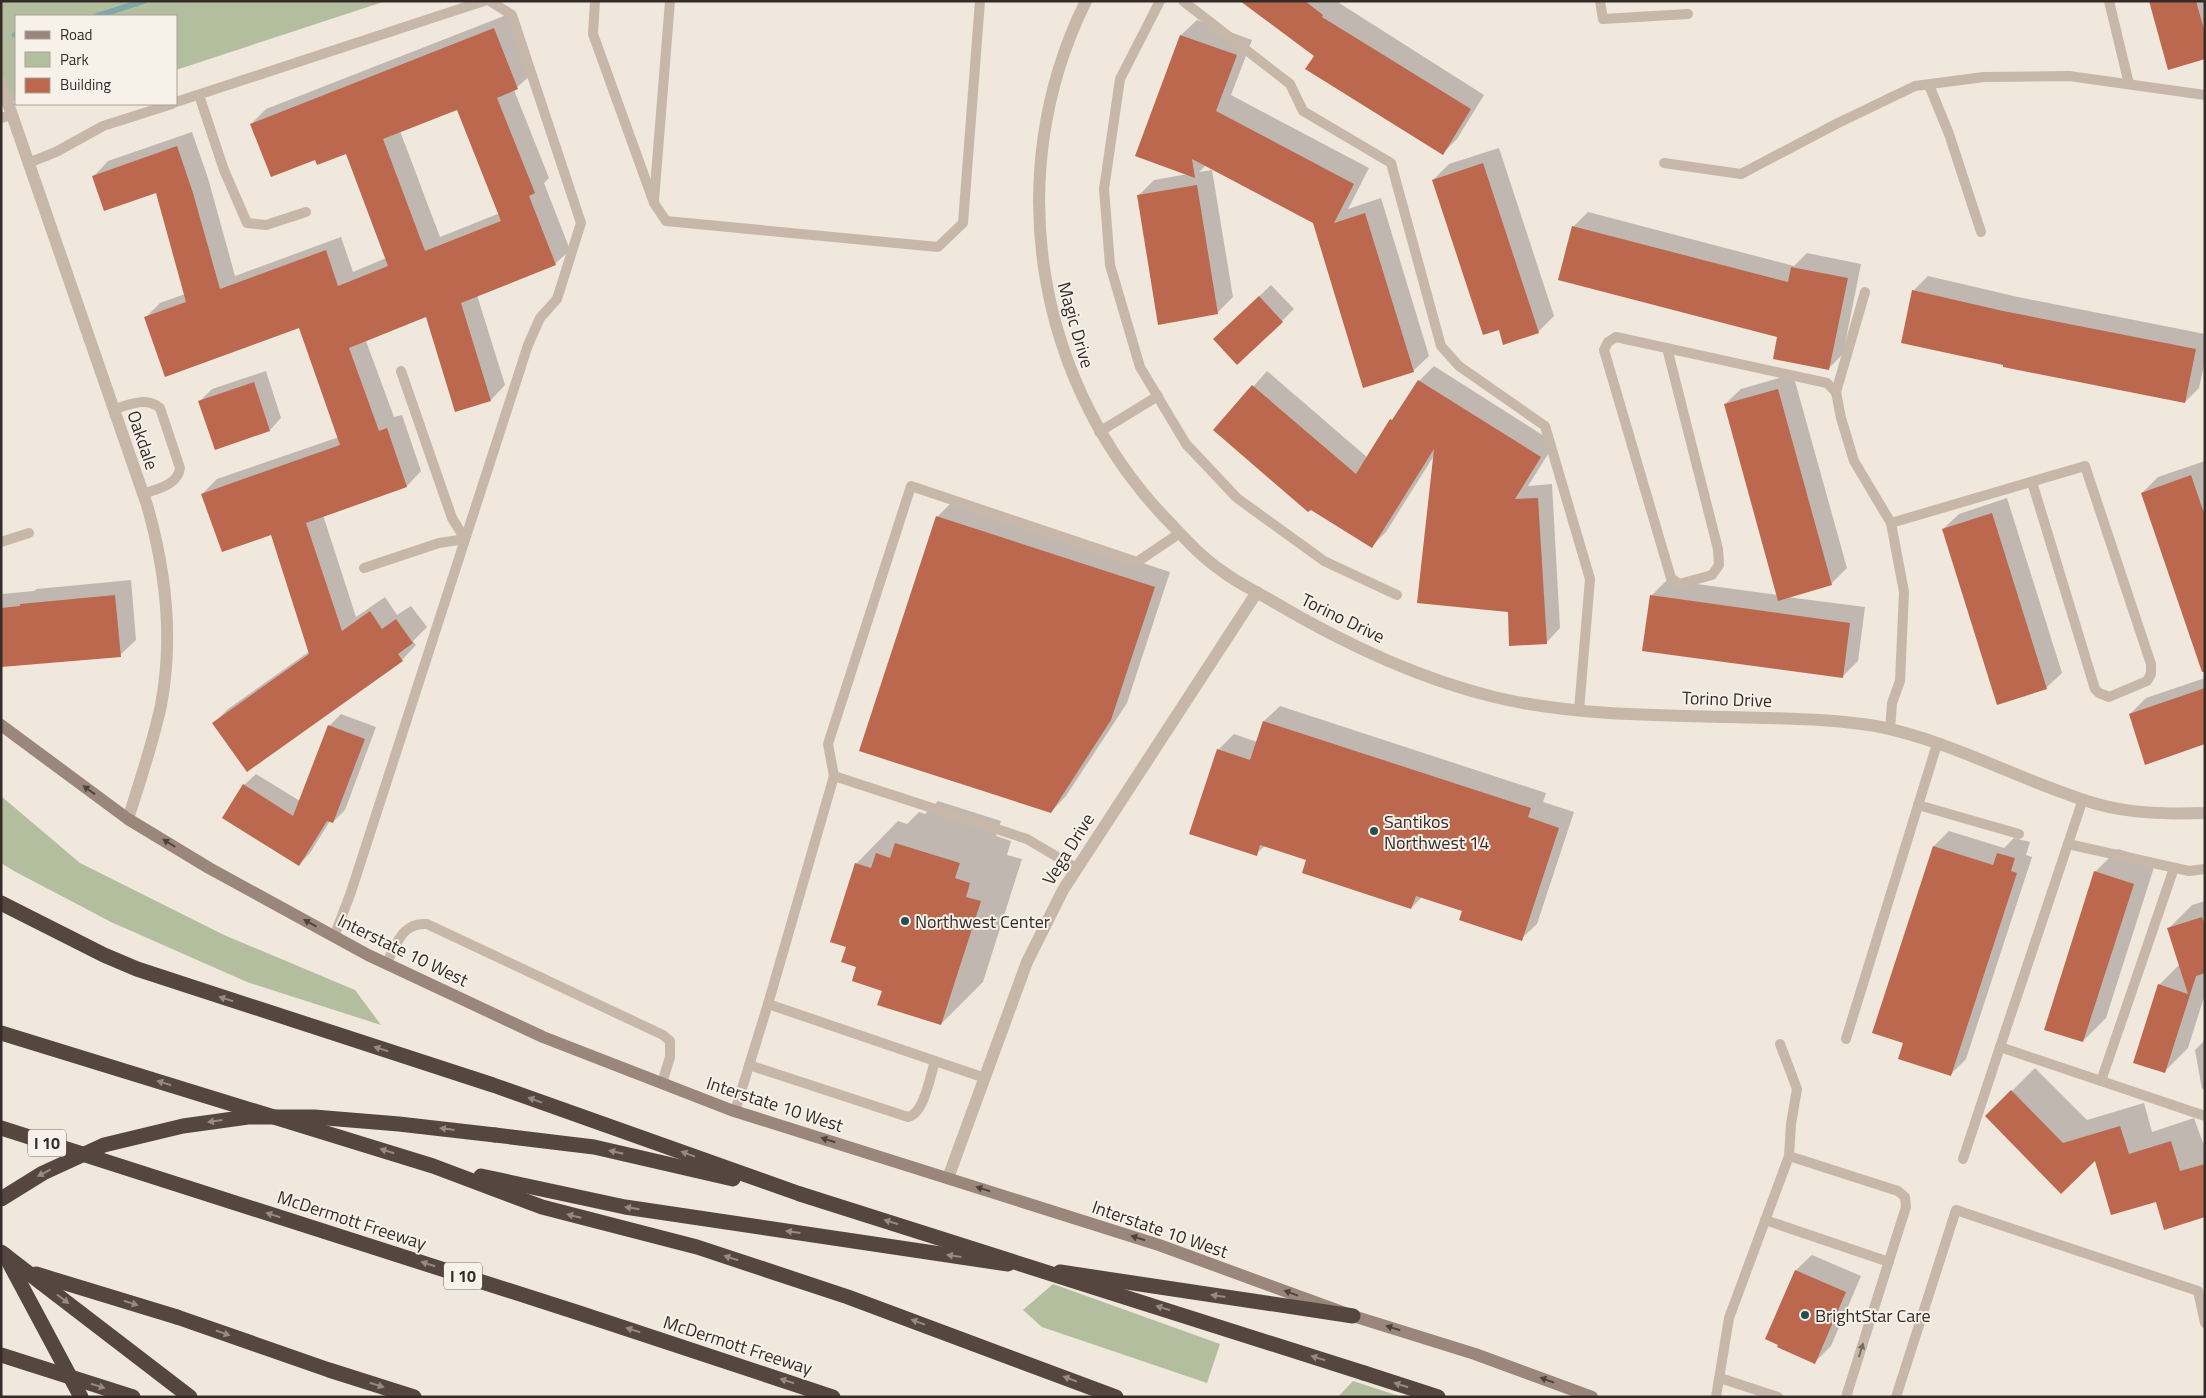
<svg xmlns="http://www.w3.org/2000/svg" width="2206" height="1398" font-family="'Titillium Web',sans-serif">
  <style>
    .green { fill: #b3be9e }
    .shadow { fill: #0003; fill-rule: evenodd }
    .lines { fill: none; stroke-linecap: round; stroke-linejoin: round }
    .stream { stroke: #7ea9ab; stroke-width: 6 }
    .building { fill: #bc684e; fill-rule: evenodd }
    .service { stroke: #c7b7a9; stroke-width: 10 }
    .minor { stroke: #c7b7a9; stroke-width: 12 }
    .secondary { stroke: #9b867b; stroke-width: 12 }
    .motorway { stroke: #554740; stroke-width: 15 }
    .motorway-bridge { stroke: #554740; stroke-width: 15 }
    .oneway { fill: #4e423e }
    .oneway2 { fill: #968b84 }
    .oneway3 { fill: #776b63 }
    .poi-dot { fill: #215053; stroke: #f8f1e9; stroke-width: 2 }
    .labels { text-anchor: middle; dominant-baseline: central; stroke-width: 4; stroke-linejoin: round; paint-order: stroke }
    .shield { fill: #f8f1e9; stroke: #706763; stroke-width: 1 }
    .shield-label { font-size: 16px; font-weight: bold; fill: #352c29 }
    .street-label { font-size: 18px; fill: #352c29; stroke: #f8f1e9 }
    .poi-label { font-size: 18px; fill: #352c29; stroke: #f8f1e9; text-anchor: start }
  </style>
  <rect width="100%" height="100%" fill="#f0e7dd"/>
  <g class="green">
    <polygon points="1,1 386,1 176,70 176,16 16,16 16,100 1,106"/>
    <polygon points="1,796 80,863 224,935 355,990 381,1025 247,982 111,922 14,871 1,863"/>
    <polygon points="1053,1284 1220,1344 1207,1383 1042,1327 1023,1310"/>
    <polygon points="1353,1381 1402,1397 1338,1397"/>
  </g>
  <g class="shadow">
    <polygon points="1243,1 1336,1 1484,95 1457,139 1443,153"/>
    <polygon points="2150,1 2205,1 2205,58"/>
    <path d="M509,14l23,60 -18,16 35,88 -5,5 26,67 -15,14 -78,31 28,90 -14,15 -35,11 -29,-96 -61,26 28,76 8,-2 19,56 -14,15 -84,29 33,102 29,-20 12,18 14,-9 16,21 -14,14 3,4 -14,15 -188,63 14,-14 82,-58 -39,-118 -69,-39 15,-15 122,-42 -39,-111 -155,-8 15,-15 25,-9 -28,-103 -63,-15 14,-15 84,-29 16,46 27,98 106,-39 12,35 33,-14 -40,-106 -30,6 -65,-34 15,-15zM458,108l42,105 -60,24 -40,-106z"/>
    <polygon points="1197,20 1252,40 1231,95 1369,168 1348,209 1381,198 1429,356 1413,371 1314,222 1206,165 1199,172 1212,170 1233,297 1217,313 1138,196 1154,180 1188,174 1181,35"/>
    <polygon points="1499,148 1554,316 1538,332 1499,329 1433,180 1449,164"/>
    <polygon points="1588,212 1794,266 1807,253 1861,264 1843,354 1829,368 1779,337 1573,227"/>
    <polygon points="1928,276 2018,297 2205,334 2205,361 2199,388 2185,402 2004,364 1913,291"/>
    <polygon points="1271,285 1294,309 1282,321 1226,328"/>
    <polygon points="1434,366 1555,443 1528,486 1552,484 1560,628 1546,643 1435,454 1386,532 1372,546 1215,430 1267,371 1368,458 1419,381"/>
    <polygon points="266,371 281,418 270,430 216,448 200,401 212,389"/>
    <polygon points="1793,374 1847,568 1831,584 1787,597 1865,607 1858,661 1842,677 1651,596 1667,580 1778,595 1725,404 1741,389"/>
    <polygon points="2205,461 2205,666 2142,493 2158,477"/>
    <polygon points="2007,498 2062,673 2046,688 1943,529 1959,514"/>
    <polygon points="953,501 1170,572 1127,703 1066,796 1051,812 937,517"/>
    <polygon points="131,580 136,640 120,655 1,666 2,594 34,591 37,589"/>
    <polygon points="2205,678 2205,743 2130,714 2146,698"/>
    <polygon points="1280,706 1546,793 1543,802 1574,812 1537,924 1521,939 1463,910 1422,897 1411,908 1308,859 1266,845 1256,854 1218,750 1234,734 1257,742 1264,721"/>
    <polygon points="341,714 376,727 345,810 333,822 330,821 310,853 299,865 244,785 256,774 300,801 329,726"/>
    <polygon points="938,801 1001,821 996,836 1011,841 1007,855 1022,859 983,982 941,1024 858,966 848,946 856,864 898,821 907,824 919,812 925,814"/>
    <polygon points="1949,831 2004,848 2014,838 2030,842 2026,855 2032,857 1966,1059 1950,1075 1905,1042 1934,846"/>
    <polygon points="2118,849 2156,861 2106,1018 2083,1041 2095,872"/>
    <polygon points="2205,901 2205,994 2188,1048 2164,1072 2159,985 2180,964 2169,928 2192,905"/>
    <polygon points="2205,1040 2205,1088 2202,1089 2195,1050"/>
    <polygon points="2035,1068 2087,1120 2144,1103 2152,1132 2194,1118 2205,1148 2205,1216 2157,1201 2095,1158 1987,1116"/>
    <polygon points="1812,1255 1861,1276 1831,1346 1815,1362 1796,1270"/>
  </g>
  <g class="lines">
    <g class="stream">
      <polyline points="97,16 144,1"/>
      <polyline points="15,35 16,35"/>
    </g>
  </g>
  <g class="building">
    <polygon points="1240,1 1305,1 1323,15 1322,17 1471,109 1443,155 1305,69 1314,56"/>
    <polygon points="2149,1 2196,1 2205,33 2205,59 2168,70"/>
    <path d="M494,28l24,61 -21,9 38,95 -6,3 27,69 -95,38 30,98 -36,11 -29,-95 -77,31 30,83 8,-3 20,59 -101,36 36,108 28,-20 12,18 14,-10 17,24 -15,11 5,7 -156,111 -35,-49 97,-69 -38,-119 -49,17 -21,-58 139,-49 -41,-117 -134,49 -21,-60 42,-15 -30,-109 -52,18 -12,-35 85,-30 16,47 27,96 106,-39 12,36 50,-20 -42,-112 -29,11 -2,-5 -44,17 -21,-53zM457,110l44,111 -76,30 -42,-112z"/>
    <polygon points="1180,35 1237,55 1216,111 1354,184 1334,223 1365,213 1414,372 1363,388 1313,223 1192,159 1195,178 1135,156"/>
    <polygon points="1483,163 1539,333 1503,345 1499,330 1483,335 1432,180"/>
    <polygon points="1197,185 1218,314 1158,325 1137,195"/>
    <polygon points="1572,226 1788,282 1791,267 1848,278 1829,370 1773,359 1777,337 1558,280"/>
    <polygon points="1912,290 2003,311 2196,349 2185,403 2003,367 2003,365 1901,343"/>
    <polygon points="1259,296 1283,322 1237,365 1213,339"/>
    <polygon points="1418,380 1541,457 1515,499 1538,498 1547,644 1509,646 1508,612 1417,603 1434,449 1372,548 1311,510 1308,512 1213,430 1252,385 1356,474 1390,419 1392,420"/>
    <polygon points="254,382 270,431 215,450 198,401"/>
    <polygon points="1778,389 1832,585 1778,601 1724,404"/>
    <polygon points="2191,475 2205,516 2205,672 2202,672 2141,493"/>
    <polygon points="1992,513 2047,689 1997,705 1942,529"/>
    <polygon points="936,516 1155,587 1111,720 1051,813 859,751"/>
    <polygon points="115,595 121,657 1,667 1,608 20,606 20,604"/>
    <polygon points="1650,595 1850,623 1843,678 1642,651"/>
    <polygon points="2205,688 2205,744 2145,765 2129,714"/>
    <polygon points="1263,721 1531,808 1528,817 1559,828 1522,941 1459,920 1462,911 1416,896 1411,909 1302,873 1306,860 1260,845 1257,856 1189,834 1217,749 1250,760"/>
    <polygon points="328,725 365,739 333,823 327,821 299,866 222,818 243,784 293,816"/>
    <polygon points="895,843 960,863 955,878 970,883 966,897 981,901 941,1025 877,1005 882,991 852,981 856,967 841,962 846,947 830,942 855,863 871,868 876,853 890,858"/>
    <polygon points="1933,846 1993,865 1997,853 2015,858 2011,871 2017,873 1951,1076 1898,1059 1903,1043 1872,1033"/>
    <polygon points="2094,871 2134,884 2083,1042 2044,1030"/>
    <polygon points="2202,917 2205,926 2205,973 2196,976 2165,1073 2133,1063 2158,984 2188,994 2167,928"/>
    <polygon points="2011,1090 2063,1143 2120,1126 2129,1154 2171,1141 2180,1171 2205,1164 2205,1217 2164,1230 2156,1202 2111,1215 2095,1161 2061,1194 1985,1116"/>
    <polygon points="1795,1270 1846,1292 1815,1364 1777,1347 1778,1345 1765,1339"/>
  </g>
  <g class="lines">
    <g class="service">
      <polyline points="595,1 593,34 654,203 666,221 938,247 963,223 980,1"/>
      <polyline points="1160,1 1120,79 1104,189 1110,265 1140,367 1186,444 1237,498 1324,561 1397,595"/>
      <polyline points="1183,1 1290,84 1303,111 1391,163 1441,346 1459,366 1545,426 1590,579 1579,710"/>
      <polyline points="1600,1 1603,19 1688,14"/>
      <polyline points="2109,1 2129,84"/>
      <polyline points="1929,85 1949,134 1981,232"/>
      <polyline points="199,95 224,170 247,223 266,225 306,212"/>
      <polyline points="176,102 484,1"/>
      <polyline points="1,118 12,115"/>
      <polyline points="28,163 56,152 103,126 172,104"/>
      <polyline points="1664,163 1741,174 1836,124 1915,86 1984,77 2069,76 2205,95"/>
      <polyline points="654,200 670,1"/>
      <polyline points="1667,348 1718,549 1719,565 1712,575 1679,584 1671,578 1604,350 1608,342 1616,337 1827,383 1836,392 1841,418 1854,461 1891,523"/>
      <polyline points="1836,392 1865,292"/>
      <path d="M114,409c16,-4 32,-13 46,-1l20,60c-2,17 -23,21 -37,26"/>
      <polyline points="1099,432 1158,396"/>
      <polyline points="1,542 29,533"/>
      <polyline points="364,568 439,543 465,539 452,518 401,371"/>
      <polyline points="1890,730 1892,703 1900,681 1904,592 1891,523 2085,466 2151,664 2151,674 2147,681 2109,697 2099,693 2095,689 2032,482"/>
      <polyline points="834,776 828,744 911,486 1137,562 1180,533"/>
      <polyline points="1918,805 2019,834"/>
      <polyline points="2068,844 2189,871 2205,869"/>
      <polyline points="334,937 351,892 528,345 540,318 557,299 581,223 512,15 490,1"/>
      <path d="M386,964c11,-20 16,-42 41,-40l236,111 7,6v16l-8,26"/>
      <polyline points="1846,1039 1937,744"/>
      <polyline points="2000,1047 2083,799"/>
      <path d="M749,1065l159,52c16,-3 22,-40 27,-56"/>
      <polyline points="985,1078 768,1004 834,776 1027,839 1076,868"/>
      <polyline points="2101,1081 2174,868"/>
      <polyline points="735,1111 768,1004"/>
      <polyline points="1789,1156 1898,1191 1905,1197 1906,1207 1846,1397"/>
      <polyline points="1963,1159 2000,1047 2205,1116"/>
      <polyline points="1765,1220 1889,1262"/>
      <polyline points="1720,1378 1778,1397"/>
      <polyline points="1716,1397 1729,1318 1789,1156 1791,1124 1797,1089 1780,1044"/>
      <polyline points="1896,1397 1956,1210 2198,1291 2205,1323"/>
    </g>
    <g class="minor">
      <path d="M1086,1c-87,175 -50,387 87,525 15,16 31,33 49,45 15,12 34,20 50,30 69,41 144,77 222,96 88,21 184,18 274,21 36,1 73,2 108,8 77,15 146,56 221,78 35,10 72,10 108,9"/>
      <path d="M1,83l146,422c19,66 27,132 14,200 -8,38 -21,76 -33,114"/>
      <polyline points="948,1178 1027,962 1063,890 1257,592"/>
    </g>
    <polyline class="secondary" points="1,725 128,819 209,868 368,955 543,1037 731,1110 1159,1245 1353,1316 1475,1354 1592,1397"/>
    <g class="motorway">
      <polyline points="1,903 104,955 137,969 493,1085 800,1194"/>
      <polyline points="1,1033 433,1166 542,1207 697,1247 848,1297 1116,1397"/>
      <polyline points="1,1128 576,1312 833,1397"/>
      <polyline points="495,1135 594,1147 733,1179"/>
      <polyline points="481,1176 625,1207 1008,1264"/>
      <polyline points="5,1255 81,1397"/>
      <polyline points="1060,1272 1353,1316"/>
      <polyline points="177,1317 329,1370 414,1397"/>
      <polyline points="1364,1373 1438,1397"/>
    </g>
    <g class="motorway-bridge">
      <polyline points="800,1194 1364,1373"/>
      <polyline points="1,1199 43,1173 104,1145 183,1126 248,1117 314,1117 399,1124 495,1135"/>
      <polyline points="1,1252 190,1397"/>
      <polyline points="36,1274 177,1317"/>
      <polyline points="1,1355 133,1397"/>
    </g>
  </g>
  <defs><path id="oneway-solid" d="M-6-.8H1V-3.2L6.5 0L1 3.2V.8H-6Z" transform="scale(1.25)"/></defs>
  <g class="oneway">
    <use href="#oneway-solid" transform="translate(89 790) rotate(-144)"/>
    <use href="#oneway-solid" transform="translate(169 843) rotate(-148)"/>
    <use href="#oneway-solid" transform="translate(310 923) rotate(-151)"/>
    <use href="#oneway-solid" transform="translate(828 1140) rotate(-163)"/>
    <use href="#oneway-solid" transform="translate(983 1189) rotate(-162)"/>
    <use href="#oneway-solid" transform="translate(1138 1238) rotate(-162)"/>
    <use href="#oneway-solid" transform="translate(1291 1293) rotate(-160)"/>
    <use href="#oneway-solid" transform="translate(1393 1328) rotate(-163)"/>
    <use href="#oneway-solid" transform="translate(1547 1380) rotate(-160)"/>
  </g>
  <g class="oneway2">
    <use href="#oneway-solid" transform="translate(226 999) rotate(-162)"/>
    <use href="#oneway-solid" transform="translate(381 1049) rotate(-162)"/>
    <use href="#oneway-solid" transform="translate(164 1083) rotate(-163)"/>
    <use href="#oneway-solid" transform="translate(535 1100) rotate(-160)"/>
    <use href="#oneway-solid" transform="translate(215 1121) rotate(172)"/>
    <use href="#oneway-solid" transform="translate(447 1129) rotate(-173)"/>
    <use href="#oneway-solid" transform="translate(387 1151) rotate(-163)"/>
    <use href="#oneway-solid" transform="translate(616 1152) rotate(-167)"/>
    <use href="#oneway-solid" transform="translate(688 1154) rotate(-160)"/>
    <use href="#oneway-solid" transform="translate(44 1173) rotate(152)"/>
    <use href="#oneway-solid" transform="translate(632 1208) rotate(-171)"/>
    <use href="#oneway-solid" transform="translate(273 1215) rotate(-162)"/>
    <use href="#oneway-solid" transform="translate(574 1216) rotate(-166)"/>
    <use href="#oneway-solid" transform="translate(891 1222) rotate(-163)"/>
    <use href="#oneway-solid" transform="translate(793 1232) rotate(-172)"/>
    <use href="#oneway-solid" transform="translate(954 1256) rotate(-172)"/>
    <use href="#oneway-solid" transform="translate(731 1258) rotate(-162)"/>
    <use href="#oneway-solid" transform="translate(428 1264) rotate(-162)"/>
    <use href="#oneway-solid" transform="translate(1218 1296) rotate(-172)"/>
    <use href="#oneway-solid" transform="translate(63 1299) rotate(37)"/>
    <use href="#oneway-solid" transform="translate(131 1303) rotate(17)"/>
    <use href="#oneway-solid" transform="translate(1163 1308) rotate(-162)"/>
    <use href="#oneway-solid" transform="translate(918 1322) rotate(-160)"/>
    <use href="#oneway-solid" transform="translate(633 1330) rotate(-162)"/>
    <use href="#oneway-solid" transform="translate(223 1333) rotate(19)"/>
    <use href="#oneway-solid" transform="translate(1318 1358) rotate(-162)"/>
    <use href="#oneway-solid" transform="translate(1070 1379) rotate(-159)"/>
    <use href="#oneway-solid" transform="translate(787 1381) rotate(-162)"/>
    <use href="#oneway-solid" transform="translate(377 1385) rotate(17)"/>
    <use href="#oneway-solid" transform="translate(1401 1385) rotate(-162)"/>
    <use href="#oneway-solid" transform="translate(98 1386) rotate(18)"/>
  </g>
  <use class="oneway3" href="#oneway-solid" transform="translate(1861 1350) rotate(-73)"/>
  <g class="poi-dot">
    <circle cx="1374" cy="831" r="5"/>
    <circle cx="905" cy="921" r="5"/>
    <circle cx="1805" cy="1315" r="5"/>
  </g>
  <g class="labels">
    <g class="shield">
      <rect x="28" y="1129.5" width="38" height="27" rx="4"/>
      <rect x="444" y="1262.5" width="38" height="27" rx="4"/>
    </g>
    <g class="shield-label">
      <text x="47" y="1143">I 10</text>
      <text x="463" y="1276">I 10</text>
    </g>
    <g class="street-label">
      <text transform="translate(1076 325) rotate(74)">Magic Drive</text>
      <text transform="translate(143 440) rotate(71)">Oakdale</text>
      <text transform="translate(1343 618) rotate(26)">Torino Drive</text>
      <text transform="translate(1727 699) rotate(2)">Torino Drive</text>
      <text transform="translate(1068 849) rotate(-58)">Vega Drive</text>
      <text transform="translate(403 950) rotate(26)">Interstate 10 West</text>
      <text transform="translate(775 1104) rotate(18)">Interstate 10 West</text>
      <text transform="translate(352 1220) rotate(18)">McDermott Freeway</text>
      <text transform="translate(1160 1229) rotate(19)">Interstate 10 West</text>
      <text transform="translate(738 1345) rotate(18)">McDermott Freeway</text>
    </g>
    <g class="poi-label">
      <text x="1384" y="821">Santikos<tspan x="1384" dy="21">Northwest 14</tspan></text>
      <text x="915" y="921">Northwest Center</text>
      <text x="1815" y="1315">BrightStar Care</text>
    </g>
  </g>
  <rect width="2206" height="1398" fill="none" stroke="#352c29" stroke-width="5"/>
  <rect x="15" y="15" width="162" height="90" fill="#f8f1e9" stroke="#aaa29c"/>
  <rect x="25" y="31" width="25" height="8" fill="#9b867b" stroke="#aaa29c"/>
  <text x="60" y="40" font-size="15" fill="#352c29">Road</text>
  <rect x="25" y="52" width="25" height="15" fill="#b3be9e" stroke="#aaa29c"/>
  <text x="60" y="65" font-size="15" fill="#352c29">Park</text>
  <rect x="25" y="78" width="25" height="15" fill="#bc684e" stroke="#aaa29c"/>
  <text x="60" y="90" font-size="15" fill="#352c29">Building</text>
</svg>
